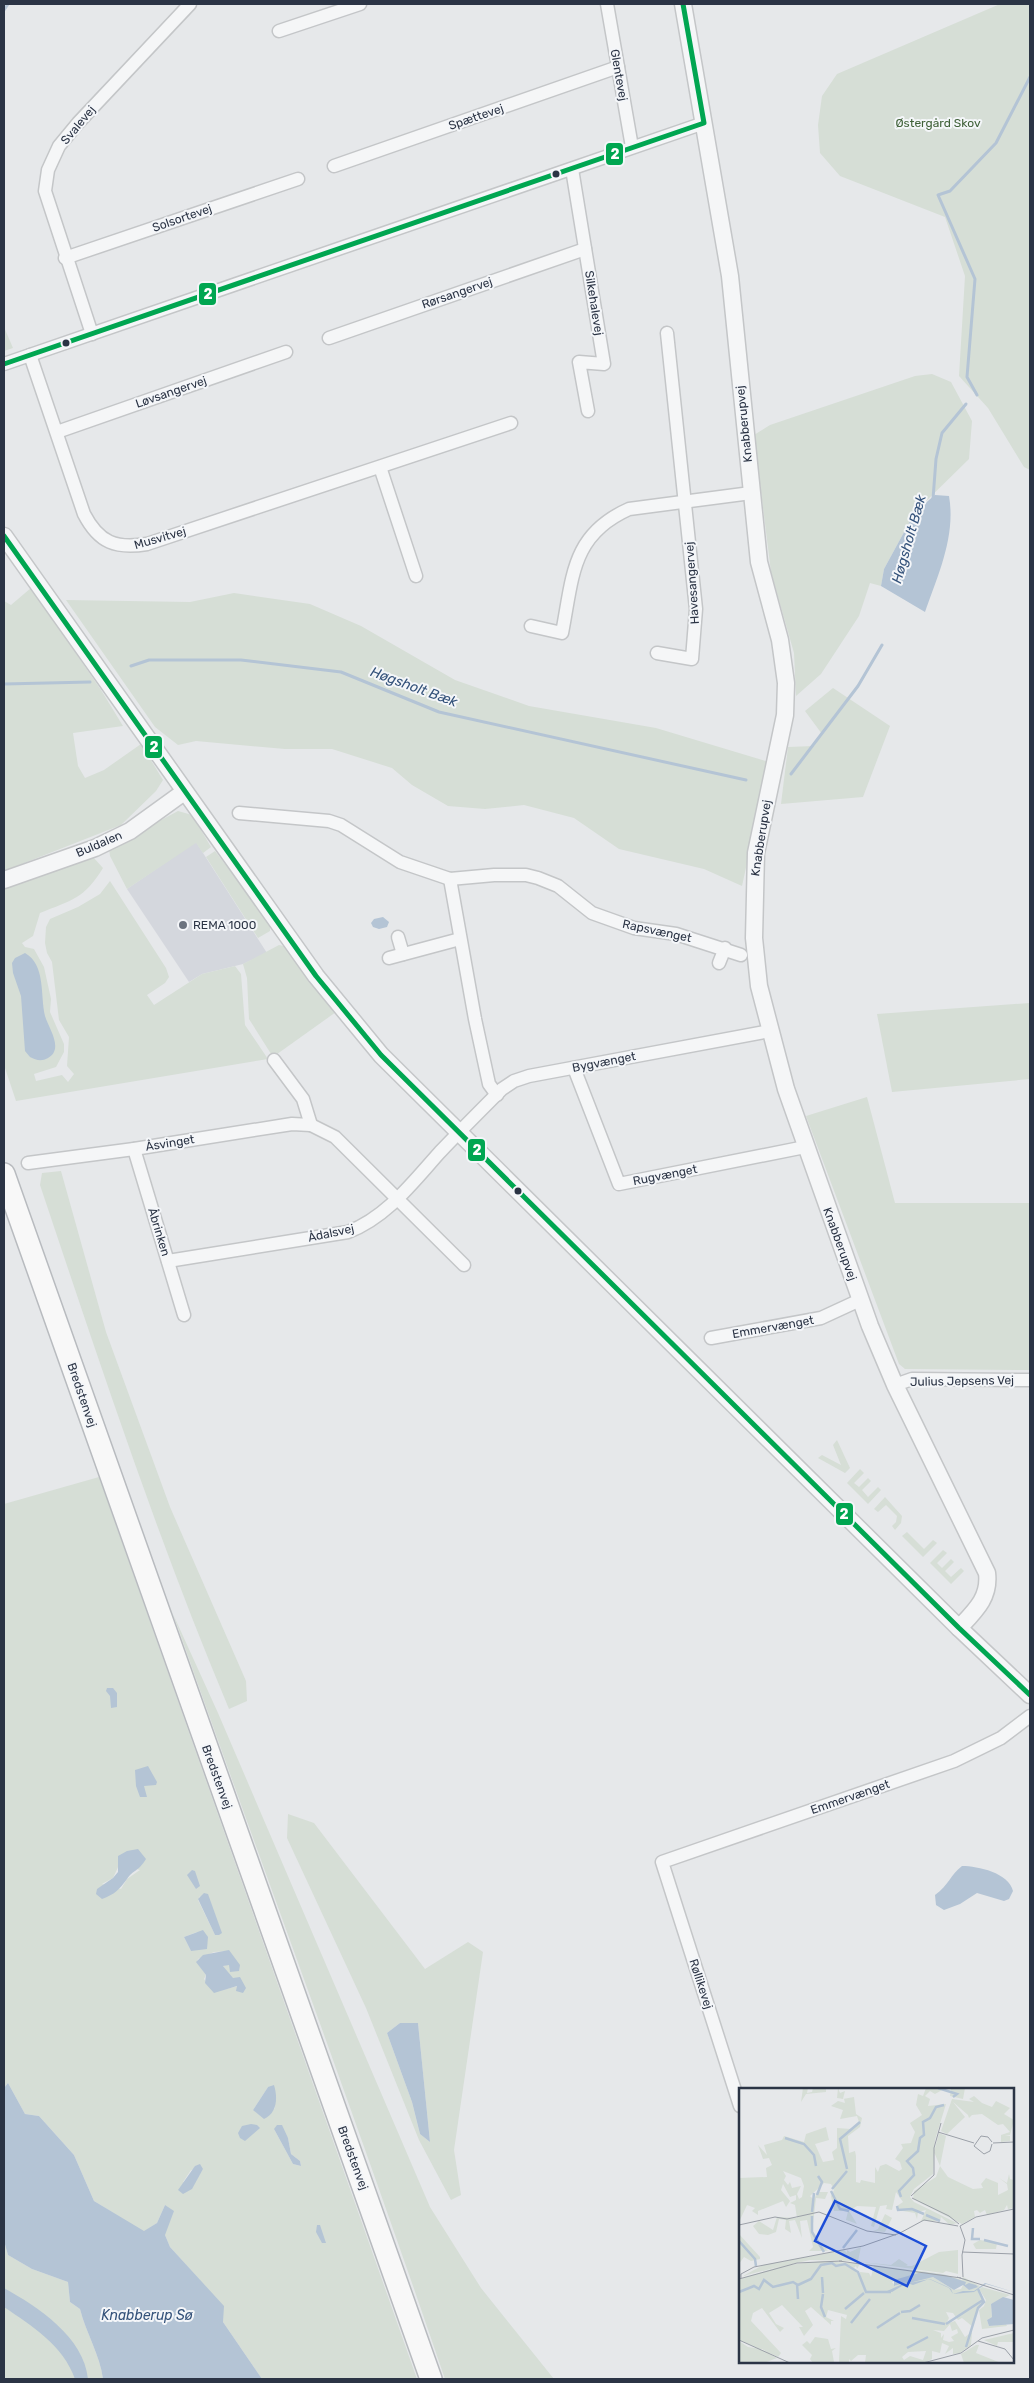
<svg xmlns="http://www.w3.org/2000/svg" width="1034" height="2383" font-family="Rubik,sans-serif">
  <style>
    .built { fill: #d4d7dd }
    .green { fill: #d6ded6; fill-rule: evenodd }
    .water { fill: #b4c4d5 }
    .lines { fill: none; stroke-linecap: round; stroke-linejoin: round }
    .stream { stroke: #b4c4d5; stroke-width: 3 }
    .minor-casing { stroke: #c4c6c8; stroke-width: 15 }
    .tertiary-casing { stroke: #c4c6c8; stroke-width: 19 }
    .trunk-casing { stroke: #b8bbbf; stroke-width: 24 }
    .minor { stroke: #f5f6f7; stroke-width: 12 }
    .tertiary { stroke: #f5f6f7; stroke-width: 16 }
    .trunk { stroke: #f8f8f8; stroke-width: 21 }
    .bus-1-casing { stroke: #f4f6f9; stroke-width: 9 }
    .bus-1 { stroke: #00a651; stroke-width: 5 }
    .bus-dot { fill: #2b3445; stroke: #f4f6f9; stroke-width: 2 }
    .poi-dot { fill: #6c737f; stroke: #f4f6f9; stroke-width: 2 }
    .labels { text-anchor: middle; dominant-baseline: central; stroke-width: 4; stroke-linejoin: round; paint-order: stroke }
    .street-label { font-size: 12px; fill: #2b3445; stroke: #f4f6f9 }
    .park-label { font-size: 12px; fill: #3f6138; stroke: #f4f6f9 }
    .poi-label { font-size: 12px; fill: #2b3445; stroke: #f4f6f9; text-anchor: start }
    .water-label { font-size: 14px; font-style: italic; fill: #34527a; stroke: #f4f6f9 }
    .inset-river { fill: none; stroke: #b4c4d5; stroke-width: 2.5 }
    .inset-road { fill: none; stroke: #9ba0a8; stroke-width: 1 }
    .view { fill: #1d4ed8; fill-opacity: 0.15; stroke: #1d4ed8; stroke-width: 2.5 }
    .inset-edge { fill: none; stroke: #2b3445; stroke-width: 2.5 }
    .line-badge { stroke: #f4f6f9; stroke-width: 2 }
    .badge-label { font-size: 14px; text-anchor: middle; font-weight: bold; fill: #fff }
  </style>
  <rect width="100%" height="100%" fill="#e6e8ea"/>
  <polygon class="built" points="196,842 267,953 243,964 202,974 189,982 127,889"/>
  <g class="green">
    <polygon points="1000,4 1030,4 1030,470 1024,467 988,408 959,376 965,276 945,217 840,176 820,153 818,125 822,96 837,74"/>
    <polygon points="4,327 13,348 4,351"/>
    <polygon points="932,374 951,382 972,421 969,459 915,512 884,569 881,586 870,583 859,616 821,674 796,696 794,653 771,572 754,435 770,425 915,376"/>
    <polygon points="31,588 101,690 123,726 73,733 78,766 85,778 104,770 141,744 163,780 156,791 121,825 4,871 4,601 11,605"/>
    <polygon points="234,593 310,604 361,626 455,680 529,706 656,728 769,762 742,886 704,869 619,849 574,818 524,805 485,809 448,806 412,785 392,768 332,749 285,749 196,741 178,745 155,727 66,600 190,602"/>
    <polygon points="833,688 890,726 863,797 781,804 788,747 814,746 822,734 805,711"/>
    <polygon points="178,811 192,815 211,847 203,853 196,843 127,889 110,856 109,848"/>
    <polygon points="215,851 270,923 270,931 258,938 206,857"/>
    <path d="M93,857l10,11c-19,31 -31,32 -63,45l-7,23 -11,7 3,4 9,2 10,18 7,32 -1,13 14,32v8l-8,15 -22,7 2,7 26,-6 6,7 6,-8 -7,-8 2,-29 -10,-17 -7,-58 -5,-9 -2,-10 1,-16 4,-8 28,-12 22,-13 10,-13 56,87 3,9 -4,6 -18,12 7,10 48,-31 33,-8 6,8 4,51 23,34 -252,42 -12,-36v-178z"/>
    <polygon points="279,945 288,947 336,1012 273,1057 249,1019 247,978 243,964"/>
    <polygon points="1030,1003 1030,1079 892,1092 877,1014"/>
    <polygon points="867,1097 895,1203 1030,1203 1030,1370 905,1369 899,1364 806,1116"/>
    <path d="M61,1171l45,161 64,175 76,174 1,20 -18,8c-72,-171 -130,-348 -189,-524l2,-12z"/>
    <polygon points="837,1440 850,1468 845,1473 818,1458 822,1455 841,1465 833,1445"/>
    <polygon points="860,1469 864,1473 854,1483 859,1487 868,1478 871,1481 862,1490 868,1497 878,1487 881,1490 868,1504 847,1483"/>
    <path d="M99,1477l318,902h-155l-39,-57v-16l-53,-59 -5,-12v-30l-8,18 -13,9 -50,-31 -20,-46 -35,-39 -14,-2 -17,-31 -4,5v-584zM119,1865l21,5 -13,9 -6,10 -19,-5 11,-6zM200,1896l19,39h-4l-17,-35zM197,1932l-6,19 -7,-14zM229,1951v13l-6,2 20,27 -5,-7 -24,6 -10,-13 2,-4 -9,-13 1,-3 16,-7zM268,2087l7,21 -3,2h-19zM274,2129l14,9 3,16 9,7 1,5 -8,-2zM203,2169l-7,10 -13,3 8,-12z"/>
    <polygon points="885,1497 902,1516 901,1523 895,1530 892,1526 896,1522 897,1516 886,1505 878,1512 874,1509"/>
    <polygon points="907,1532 924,1549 933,1540 937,1543 923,1557 902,1536"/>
    <polygon points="943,1550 947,1553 937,1563 942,1568 951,1559 954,1562 945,1571 951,1577 961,1568 964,1571 951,1584 930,1563"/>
    <path d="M173,1614l45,99 212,494 51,81 73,91h-109c-87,-256 -182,-510 -272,-765z"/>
    <path d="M288,1814l26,9 111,146 43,-27 15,10 -29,198 7,45 -10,5 -32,-60 -53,-132 -79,-170zM400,2023h18l12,119 -10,-8 -8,-32 -25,-69z"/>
    <path d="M4,2241l4,14 24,14 36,13 2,20 10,7c6,24 20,46 23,70h-99z"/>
  </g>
  <g class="water">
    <path d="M935,495l14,1c7,40 -11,79 -24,116l-44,-26 3,-17 31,-57z"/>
    <polygon points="383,917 389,922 387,927 379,929 373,927 371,923 374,919"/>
    <path d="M25,953c21,12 15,42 20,63 4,13 19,33 3,42 -7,4 -12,2 -18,-1l-5,-6 -4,-55 -8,-23 -1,-10 3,-5z"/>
    <polygon points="107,1688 113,1688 117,1693 117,1707 111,1708 110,1696 106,1691"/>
    <polygon points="148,1766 157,1782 156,1785 144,1786 147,1797 140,1797 136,1786 135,1770"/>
    <path d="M138,1849l8,10c-8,13 -12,10 -19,20 -8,11 -12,15 -25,20l-6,-5 1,-5 16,-11 5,-6v-16l9,-5z"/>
    <path d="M962,1866c16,0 47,7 51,25l-4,8 -5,2 -27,-8 -17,11 -16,6 -8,-5 -1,-10c14,-10 15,-20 27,-29z"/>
    <polygon points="192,1870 195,1871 200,1886 196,1889 187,1875"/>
    <polygon points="204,1893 208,1894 222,1933 219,1935 215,1935 198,1899"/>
    <polygon points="203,1930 208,1937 207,1949 191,1951 184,1937"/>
    <polygon points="229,1950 240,1965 239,1971 230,1972 229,1965 223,1966 233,1978 240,1977 246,1988 243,1993 236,1991 237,1986 214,1993 205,1983 206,1975 196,1962 203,1955"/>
    <polygon points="400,2023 418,2023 430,2142 420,2134 412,2102 387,2033"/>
    <path d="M8,2083l17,31 14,2 35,39 20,46 50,30 13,-8 8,-18 9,6 -9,24 5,12 54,59 -1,16 39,57h-159c-3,-24 -17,-46 -23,-70l-10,-7 -2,-20 -36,-13 -24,-14 -4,-14v-153z"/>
    <path d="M274,2085c4,13 3,28 -10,34l-11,-9 15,-23z"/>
    <polygon points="251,2124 257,2125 260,2128 245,2141 240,2138 238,2133 242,2126"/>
    <polygon points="277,2125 282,2125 288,2138 291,2154 300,2161 301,2166 293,2164 274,2129"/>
    <polygon points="200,2164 203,2169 192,2189 183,2194 178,2190 195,2166"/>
    <polygon points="317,2225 320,2225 326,2243 322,2243 316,2232"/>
    <path d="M4,2288c34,19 80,49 84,91h-13c-12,-34 -43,-53 -71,-72z"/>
  </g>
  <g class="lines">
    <g class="stream">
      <polyline points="4,10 8,4"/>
      <polyline points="977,395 967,377 975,279 938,195 950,191 996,143 1030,77"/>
      <polyline points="933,499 936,459 942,433 966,404"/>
      <polyline points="131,666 149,660 241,660 341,672 439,712 746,780"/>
      <polyline points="4,684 90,682"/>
      <polyline points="791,774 858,686 882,645"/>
    </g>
    <defs>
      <g id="minor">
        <polyline points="607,4 632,147"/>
        <polyline points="279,31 360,4"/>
        <polyline points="334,166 618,67"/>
        <polyline points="572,169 604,364 579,362 588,411"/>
        <polyline points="65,258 298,179"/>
        <polyline points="92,334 45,191 48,170 59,146 78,123 190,4"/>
        <polyline points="329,338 585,249"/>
        <path d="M30,355l54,159c15,29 32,35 63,30l364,-121"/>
        <polyline points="4,364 704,123"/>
        <polyline points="57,432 286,352"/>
        <polyline points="380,467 416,576"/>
        <path d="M531,626l31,7c11,-56 9,-98 67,-124l122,-16"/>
        <polyline points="657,653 692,659 696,609 667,333"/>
        <polyline points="239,813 329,821 341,825 400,862 450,879 494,875 526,875 538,878 558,886 592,913 634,928 676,934 741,955"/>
        <polyline points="450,879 475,1019 489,1084 497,1095"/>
        <polyline points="398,937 403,954"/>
        <polyline points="389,958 460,939"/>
        <polyline points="719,963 725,948"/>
        <polyline points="274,1060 303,1099 311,1125"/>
        <polyline points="574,1068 619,1184 805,1147"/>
        <polyline points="134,1149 184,1315"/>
        <polyline points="28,1163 134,1149 292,1124 311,1125 335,1137 464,1265"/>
        <path d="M168,1261l180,-29c39,-15 65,-50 92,-80 20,-21 41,-42 62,-63l12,-8 15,-5 241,-45"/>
        <polyline points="711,1338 821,1318 860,1300"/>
        <polyline points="895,1385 912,1379 1030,1380"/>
        <polyline points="740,2106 662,1862 954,1761 1001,1738 1030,1716"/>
      </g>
      <g id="tertiary">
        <path d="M683,4l47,272 29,286 21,78 6,43 -1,32 -29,138 -2,85 5,48 27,103 84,237 25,59 92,188c3,24 -11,37 -28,55"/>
        <polyline points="4,536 284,931 316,976 381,1055 959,1628 1030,1695"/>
        <polyline points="4,880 95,848 130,831 184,792"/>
      </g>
      <polyline id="trunk" points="4,1174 431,2379"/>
    </defs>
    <use href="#minor" class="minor-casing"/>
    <use href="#tertiary" class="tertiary-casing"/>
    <use href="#trunk" class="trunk-casing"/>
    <use href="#minor" class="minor"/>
    <use href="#tertiary" class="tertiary"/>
    <use href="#trunk" class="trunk"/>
    <defs>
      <g id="bus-1">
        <polyline points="4,364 704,123 683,4"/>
        <polyline points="4,536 316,976 381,1055 959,1628 1030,1695"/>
      </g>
    </defs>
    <use href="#bus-1" class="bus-1-casing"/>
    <use href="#bus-1" class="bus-1"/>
  </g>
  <g class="bus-dot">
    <circle cx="556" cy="174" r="4.5"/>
    <circle cx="66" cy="343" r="4.5"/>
    <circle cx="518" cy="1191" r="4.5"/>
  </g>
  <circle class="poi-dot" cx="183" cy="925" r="5"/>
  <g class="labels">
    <g class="street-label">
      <text transform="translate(619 75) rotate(80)">Glentevej</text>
      <text transform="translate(476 117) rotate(-19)">Spættevej</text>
      <text transform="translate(78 125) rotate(-50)">Svalevej</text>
      <text transform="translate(182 218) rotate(-19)">Solsortevej</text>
      <text transform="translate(457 293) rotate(-19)">Rørsangervej</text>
      <text transform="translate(594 303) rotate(81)">Silkehalevej</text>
      <text transform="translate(171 392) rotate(-19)">Løvsangervej</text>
      <text transform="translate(744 424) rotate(-96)">Knabberupvej</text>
      <text transform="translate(160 538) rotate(-16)">Musvitvej</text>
      <text transform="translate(692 583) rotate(-94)">Havesangervej</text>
      <text transform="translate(761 838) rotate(-81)">Knabberupvej</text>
      <text transform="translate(99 844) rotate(-23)">Buldalen</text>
      <text transform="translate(657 931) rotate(12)">Rapsvænget</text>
      <text transform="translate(604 1062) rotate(-11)">Bygvænget</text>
      <text transform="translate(170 1143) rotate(-9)">Åsvinget</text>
      <text transform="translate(665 1175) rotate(-11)">Rugvænget</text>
      <text transform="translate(159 1232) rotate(73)">Åbrinken</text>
      <text transform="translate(331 1233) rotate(-12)">Ådalsvej</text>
      <text transform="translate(840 1244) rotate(70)">Knabberupvej</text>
      <text transform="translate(773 1327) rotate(-10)">Emmervænget</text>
      <text transform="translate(962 1381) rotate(-1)">Julius Jepsens Vej</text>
      <text transform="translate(82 1395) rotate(71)">Bredstenvej</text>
      <text transform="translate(217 1777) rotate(70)">Bredstenvej</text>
      <text transform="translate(850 1797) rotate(-19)">Emmervænget</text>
      <text transform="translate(701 1984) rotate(72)">Røllikevej</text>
      <text transform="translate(353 2158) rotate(70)">Bredstenvej</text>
    </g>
    <g class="park-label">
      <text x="938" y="123">Østergård Skov</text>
    </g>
    <g class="poi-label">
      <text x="193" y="925">REMA 1000</text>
    </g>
    <g class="water-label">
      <text transform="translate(909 539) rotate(-74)">Høgsholt Bæk</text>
      <text transform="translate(414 687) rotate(20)">Høgsholt Bæk</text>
      <text x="147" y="2315">Knabberup Sø</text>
    </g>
  </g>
  <g transform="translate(739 2088)">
    <rect width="275" height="275" fill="#e6e8ea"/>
    <path d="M64,0h5l-1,5 5,-1 1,-4h13v4l-20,2 -5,8zM99,0l2,5 5,-2 -2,8 11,-2 2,17 6,4 -2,9 -12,9 1,17 6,-2 1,5v26l4,1 1,-3 14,3v-16l3,5 2,-6 6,-2 13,7 3,-2 -2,-7 -5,-3 8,-11 -2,-4 10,-1 4,-11 -5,-9 12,-8 -6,-10 2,-11 5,2 3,-8h13l3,2 -7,4 -5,-3 -5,5 5,3 -2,7 18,-2 -11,36 -2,34 -19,15 -4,8 4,5 43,21 -7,2 -9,-8 -1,4h-19l5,-11 -8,2 -1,7 -2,-6 -18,-3v-4l6,-4 -7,-10 -4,18 -6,-1 1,-4 -7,1 -6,21 -3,-1 5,-19 -19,-1 -8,5 8,13 -5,-2 -6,-2 2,-9h-14l-3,-15 3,-6 -3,-6 -7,-1 -14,13 4,4 3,-8h11l-3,7 -9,-1 -4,34 5,12 12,3 -3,3 3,1h-20l4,-4 -6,-27 -7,1 2,17 -7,-18 -6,1 2,12 -6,-4 1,-9 -7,-1 -3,13 -8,3 -9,-1 -6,-8 6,-5 14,9 4,-13 20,1 -2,-13 -5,-2 6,-3v-5l-6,2 -7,-13 -2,6 9,11 -4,6 -3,-6 -25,10v4l-6,-4 3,-3 -8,-3 -7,15 -1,-42 28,-1 -1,-9 6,-3 -3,-7 -6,1 -5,-14 9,10 -3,-10 18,-5 2,-4 20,6 2,-8 20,-7 3,13 -14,4 8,18 11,-2 -2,-8 5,-4v-20l14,1 8,-7 -2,-6 -17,3 3,-9 -12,-4 7,-5 7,2 -1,-4 -7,-1zM44,83l18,7 3,8 -2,11 -3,2 -2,-5 4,-8 -9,2 -2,-6 -2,3 -4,-5 2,-4zM226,0l-2,11 -13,-3 1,-7zM235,8l8,7 10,4 4,-6 14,7 -6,6 10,6 -4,15 -5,1h5v5l-9,1v-7l9,-3 -7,-8 -5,1 -16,-11 -10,1 -3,3 -1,-3 -15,-13 12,15 -18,17 -6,-3 11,-32 22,3 -5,-3zM200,45l7,3 -6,30 8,11 25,12 10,-1 -2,-4 5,-6 12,5v12l10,-5 -1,-6 -8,-6 8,5 2,-9 1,5 4,1v28l-6,1 -1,-4 -3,5 -17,5 -2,-5 -5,3 -3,-3 -3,1 1,6 -13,7 -49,-25 1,-8 22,-14 4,-11 -6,-14zM146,126l7,4 -7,14 -12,-1 5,-2zM0,146l21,23v2l-9,2 -7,-4 -5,7zM241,152l17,3 -1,6h-20l-3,-5zM122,159l-3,14 -48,-1 -22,5 35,-4 37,3 -3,5 -1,-3 -2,2 6,10v-6l9,1 2,4 3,-12 69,9 19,6 1,-3 17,9 -3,5 5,-4 28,8 -19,9 1,13 -5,3 2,6 17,-2 1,2 -25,3 -3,-19 5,-4 2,-6 -7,-11 5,13 -5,4 -6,21 -11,-9 -4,2 -5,-7 -7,-1 3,6 -3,6 9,-3 10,16 7,-5 -1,13 -11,8 -7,1v-6l-8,6 4,-8 -7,-3 -2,10 -8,-2v8l-6,3 -61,1 1,-8h-8l-7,6 -2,-2v4h-10l2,-47 5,3 1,-4 -19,-5 -2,7 8,4h-3v4l-20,-18 -6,4 8,14 -9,11 -5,-9h4l-21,-22 -13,8 7,11 8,4 -4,4 -18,-24 -9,5 -2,8 30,32 -3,4 -39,-17v-61l43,-13 -39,10 20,-11 81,-15 3,3v-3l3,2zM186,185l20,2 21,10 10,1 -7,4 -6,-5 -2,4 -7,1 -21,-13 -29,4 -9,5 -3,-4zM211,236l2,7 5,-2 1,4 -7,4 3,4 -5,1 -6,-2 1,-6 -3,4v-5l-8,-3 11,1zM187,263l-3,9 -13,-4 -6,4 -2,-3 6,-5zM219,162v24l-12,-3 -3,2 -82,-11 30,3 8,-6 9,6 -2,1h6l27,-14zM275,245v9h-16l-1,4 -13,-6zM76,249l13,2 3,10 5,-1 -4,3 2,11 -21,1 -3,-4 2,-4 -10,-10 5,-4 3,3zM0,253l9,6 14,2 15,9 -13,5h-25zM237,257h3l-3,8 25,10h-37l-3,-9z" fill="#d6ded6" fill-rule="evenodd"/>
    <path d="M183,184l23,3 21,7 -1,3 4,-2 7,2 2,2 -9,3 -6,-5 -9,5 -21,-13 -24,6 21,-4 18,8 3,2 2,5 10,-3h11l11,-8 29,9 -28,-8 -12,8 -21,2 -4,-6 -20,-9 -16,6 -6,-2 -15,9 -5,-1 20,-9 -13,4v-6zM264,209l11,3v24l-25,2 -2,-6 5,-3 -1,-13z" fill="#b4c4d5"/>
    <path class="inset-river" d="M199,0l19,6 -4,3M46,50l19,6 10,11 2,11M108,81l-7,-30 20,-17M93,101l15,-18M92,103l9,18 9,2M78,107l5,-13 -4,-6M162,109l-2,-6 15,-16 -1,-7 -6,-7 11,-10 2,-13 4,-3 -1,-13 7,-4 6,-11 8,-2M158,118l1,4 14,-1 12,5M73,124l2,-19M187,127l14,6M73,128v16l12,20M234,140l-1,11h8M245,152l24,6M0,153l16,18 1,7M104,160l14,-18M83,189l1,16M58,196l1,15M0,204l15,-6 5,3 5,-9 9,7 20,-5 5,3 13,-6 10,-14 11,-2 4,3 9,-2 13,8 8,20h25M84,206l-2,13 4,10M106,221l19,-16M162,224l9,-1 10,-6M173,230l33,6M112,235l19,-24M207,236l37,-24M138,240l23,-15M227,259l12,-39 6,-6 -6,-13M168,260l21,-11"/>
    <path class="inset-road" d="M199,44l36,11M253,54l-4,-5 -7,-1 -7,10 10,8 6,-3 2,-7M254,55l21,-1M172,108l23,-21v-27l7,-25M173,110l37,18 10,8M0,137l36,-8 12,2 32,-7 48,19 29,4M221,138l16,-9 38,-8M221,138l5,14 -3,15 1,22M223,164l52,2M100,173l122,17M218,189l57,18M2,190v-4l13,-7 109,-21 37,-13 24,-13 34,6M0,191l58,-16 45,-2M0,252l51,23M239,253l27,8 9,11M184,275l38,-10 21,-15 32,-8"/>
    <path class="view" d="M96,113l91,45 -19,40 -92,-45z"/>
    <rect width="275" height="275" class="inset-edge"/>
  </g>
  <g class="line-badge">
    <rect x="605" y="142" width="19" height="24" rx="5" fill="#00a651"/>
    <rect x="198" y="282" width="19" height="24" rx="5" fill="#00a651"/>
    <rect x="144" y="735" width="19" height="24" rx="5" fill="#00a651"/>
    <rect x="467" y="1138" width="19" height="24" rx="5" fill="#00a651"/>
    <rect x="835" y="1502" width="19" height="24" rx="5" fill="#00a651"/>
  </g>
  <g class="badge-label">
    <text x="615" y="159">2</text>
    <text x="208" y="299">2</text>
    <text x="154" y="752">2</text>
    <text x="477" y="1155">2</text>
    <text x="844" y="1519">2</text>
  </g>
  <rect width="1034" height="2383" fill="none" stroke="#2b3445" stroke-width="10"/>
</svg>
